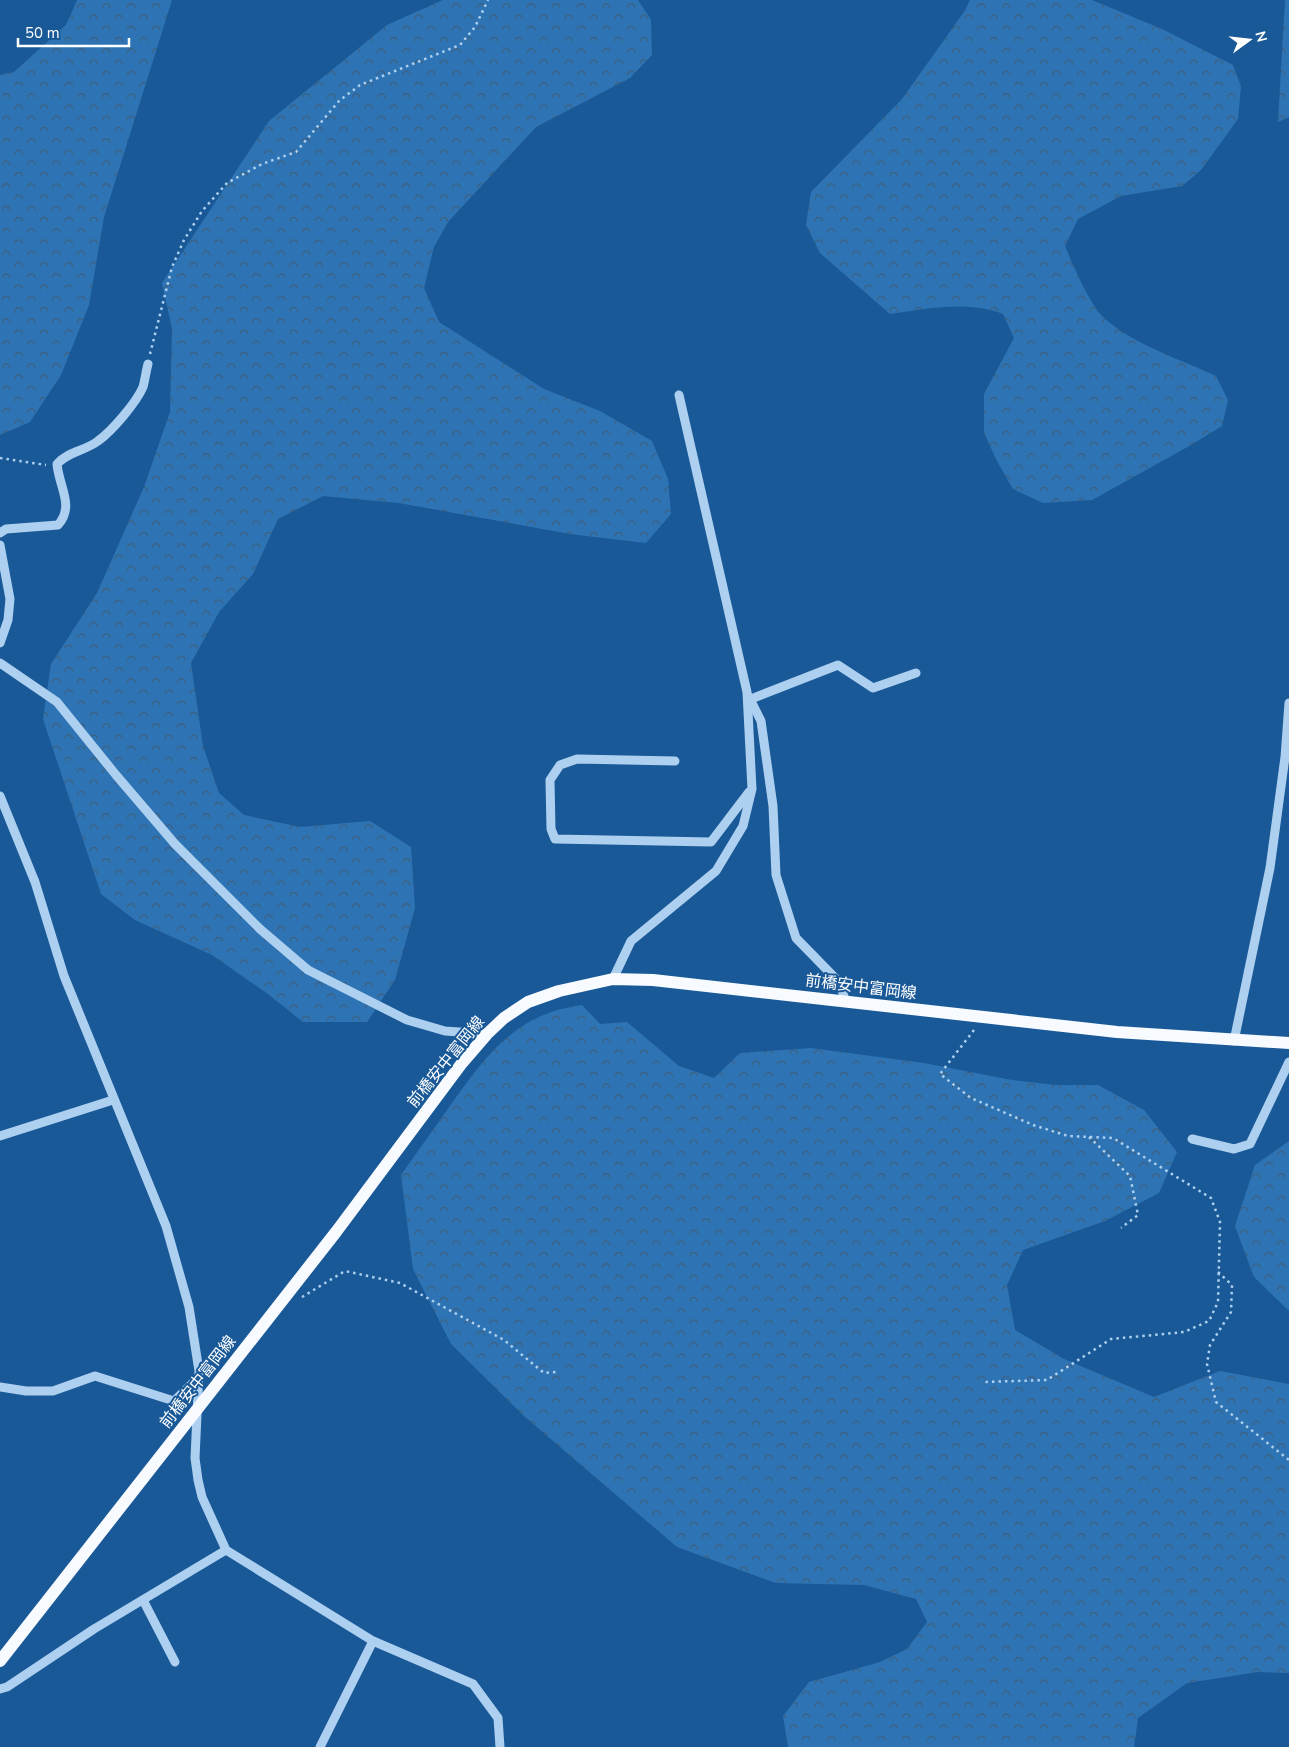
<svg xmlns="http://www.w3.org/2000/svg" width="1289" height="1747" font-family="'Nunito Sans','Noto Sans JP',sans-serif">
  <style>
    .forest { fill: url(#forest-crowns) }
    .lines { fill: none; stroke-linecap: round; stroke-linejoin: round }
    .path { stroke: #add0f0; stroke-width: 2.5; stroke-dasharray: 2.5 4; stroke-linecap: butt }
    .minor { stroke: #add0f0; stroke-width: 9 }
    .major { stroke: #f7faff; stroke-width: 12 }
    .labels { text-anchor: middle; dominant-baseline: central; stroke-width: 4; stroke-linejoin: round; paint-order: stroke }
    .street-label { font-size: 16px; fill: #fff; stroke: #1a5997 }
  </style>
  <defs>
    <pattern id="forest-crowns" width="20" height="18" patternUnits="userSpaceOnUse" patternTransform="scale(1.25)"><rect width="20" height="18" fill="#2e74b4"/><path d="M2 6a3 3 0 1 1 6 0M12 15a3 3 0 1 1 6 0" fill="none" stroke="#3e5e7b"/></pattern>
  </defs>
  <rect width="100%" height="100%" fill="#1a5997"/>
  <g class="forest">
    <polygon points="77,0 172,0 104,217 89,305 61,375 30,422 0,435 0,75 14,72 66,25"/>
    <polygon points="443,0 638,0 651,20 652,55 630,78 536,127 448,222 434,247 424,288 439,322 544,389 600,411 652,441 668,479 671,514 646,543 570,534 399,503 323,496 278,519 253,574 219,612 191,663 203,746 219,793 244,815 300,827 370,821 411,847 415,908 395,980 367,1022 303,1022 268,994 212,955 135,920 101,894 43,719 51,664 97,593 144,487 170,412 172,329 162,283 269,121 387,25"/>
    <path d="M970,0h122l70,29 71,36 8,21 -3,33 -37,51 -19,16 -61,10 -43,23 -13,27c8,19 24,57 38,71 27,26 79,43 113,59l12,24 -6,26 -31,19 -99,55 -49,3 -30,-14 -16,-28 -13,-28v-39l30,-56 -11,-24c-36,-14 -76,-5 -113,0l-70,-61 -14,-28 5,-33 91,-93 62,-87z"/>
    <polygon points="1285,0 1289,0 1289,117 1278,122"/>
    <path d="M582,1005l18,19 27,-2 52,44 35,12 26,-25 71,-5 113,15 88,17 44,5h42l46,25 33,42 -18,41 -54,28 -82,29 -16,35 8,45 49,29 90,38 66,-26 69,13v289l-31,-1 -71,11 -49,35 -4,29h-346l-5,-31 26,-34 71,-20 27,-13 20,-27 -11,-23 -52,-14 -88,-2 -99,-36 -152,-130 -74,-73 -38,-75 -12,-94c17,-24 34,-48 51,-72 36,-50 64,-89 130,-98z"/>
    <polygon points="1289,1141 1289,1311 1254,1277 1235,1226 1255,1165"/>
  </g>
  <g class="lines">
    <g class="path">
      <polyline points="150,354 172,267 184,240 202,211 227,183 262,164 296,152 339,101 360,85 460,45 475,27 488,0"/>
      <polyline points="0,458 46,465"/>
      <polyline points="974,1030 940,1074 971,1098 1033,1125 1068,1136 1113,1138 1211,1198 1220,1222 1218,1302 1209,1321 1184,1332 1111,1339 1047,1380 984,1382"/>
      <polyline points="1089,1137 1130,1176 1138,1215 1121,1228"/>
      <polyline points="1218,1272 1232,1285 1231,1312 1210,1345 1207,1364 1216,1402 1289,1460"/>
      <polyline points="302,1297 345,1271 400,1283 504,1340 544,1373 556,1372"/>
    </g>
    <g class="minor">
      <path d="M0,533l6,-4 52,-4c17,-19 1,-38 -1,-61 12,-13 28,-13 41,-23 14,-10 38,-38 45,-54 2,-7 3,-16 5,-23"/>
      <polyline points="0,545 10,599 8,620 0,643"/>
      <polyline points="0,663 57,702 116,775 175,844 260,929 308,970 407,1020 445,1031 487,1034"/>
      <polyline points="749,697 761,721 773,806 776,875 796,938 839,982 846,1002"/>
      <polyline points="751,699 838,665 873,688 916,673"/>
      <polyline points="675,761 577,759 560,765 550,780 551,829 555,839 711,842 749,792"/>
      <polyline points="0,796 35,882 64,976 166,1226 189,1307 199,1371 195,1458 198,1480 202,1497 226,1550 373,1641 473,1684 498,1718 500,1747"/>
      <polyline points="613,979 631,941 716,871 743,826 752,789 747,692 679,395"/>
      <polyline points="1234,1041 1270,868 1285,757 1289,703"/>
      <polyline points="0,1136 113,1100"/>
      <polyline points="1192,1139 1234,1149 1250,1144 1289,1062"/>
      <polyline points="0,1387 26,1391 53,1391 95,1376 174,1401 199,1377"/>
      <polyline points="143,1600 175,1662"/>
      <polyline points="0,1689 7,1687 94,1629 226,1550"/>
      <polyline points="320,1747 373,1641"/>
    </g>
    <polyline class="major" points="0,1661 336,1232 462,1063 487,1034 504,1018 528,1002 559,991 613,979 653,980 1117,1032 1289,1043"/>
  </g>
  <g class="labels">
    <g class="street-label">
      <text transform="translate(861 987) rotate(7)">前橋安中富岡線</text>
      <text transform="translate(446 1062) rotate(-51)">前橋安中富岡線</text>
      <text transform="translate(198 1382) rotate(-52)">前橋安中富岡線</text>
    </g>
  </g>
  <g transform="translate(1249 40) rotate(75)" stroke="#1a5997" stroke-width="4" paint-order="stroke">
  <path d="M0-4L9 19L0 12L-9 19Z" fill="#ffffff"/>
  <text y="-8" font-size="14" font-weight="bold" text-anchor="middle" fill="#ffffff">N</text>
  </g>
  <path d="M18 38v8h111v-8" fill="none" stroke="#ffffff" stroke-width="2.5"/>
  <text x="25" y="38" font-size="15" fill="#ffffff" stroke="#1a5997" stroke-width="4" paint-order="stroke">50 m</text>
</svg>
